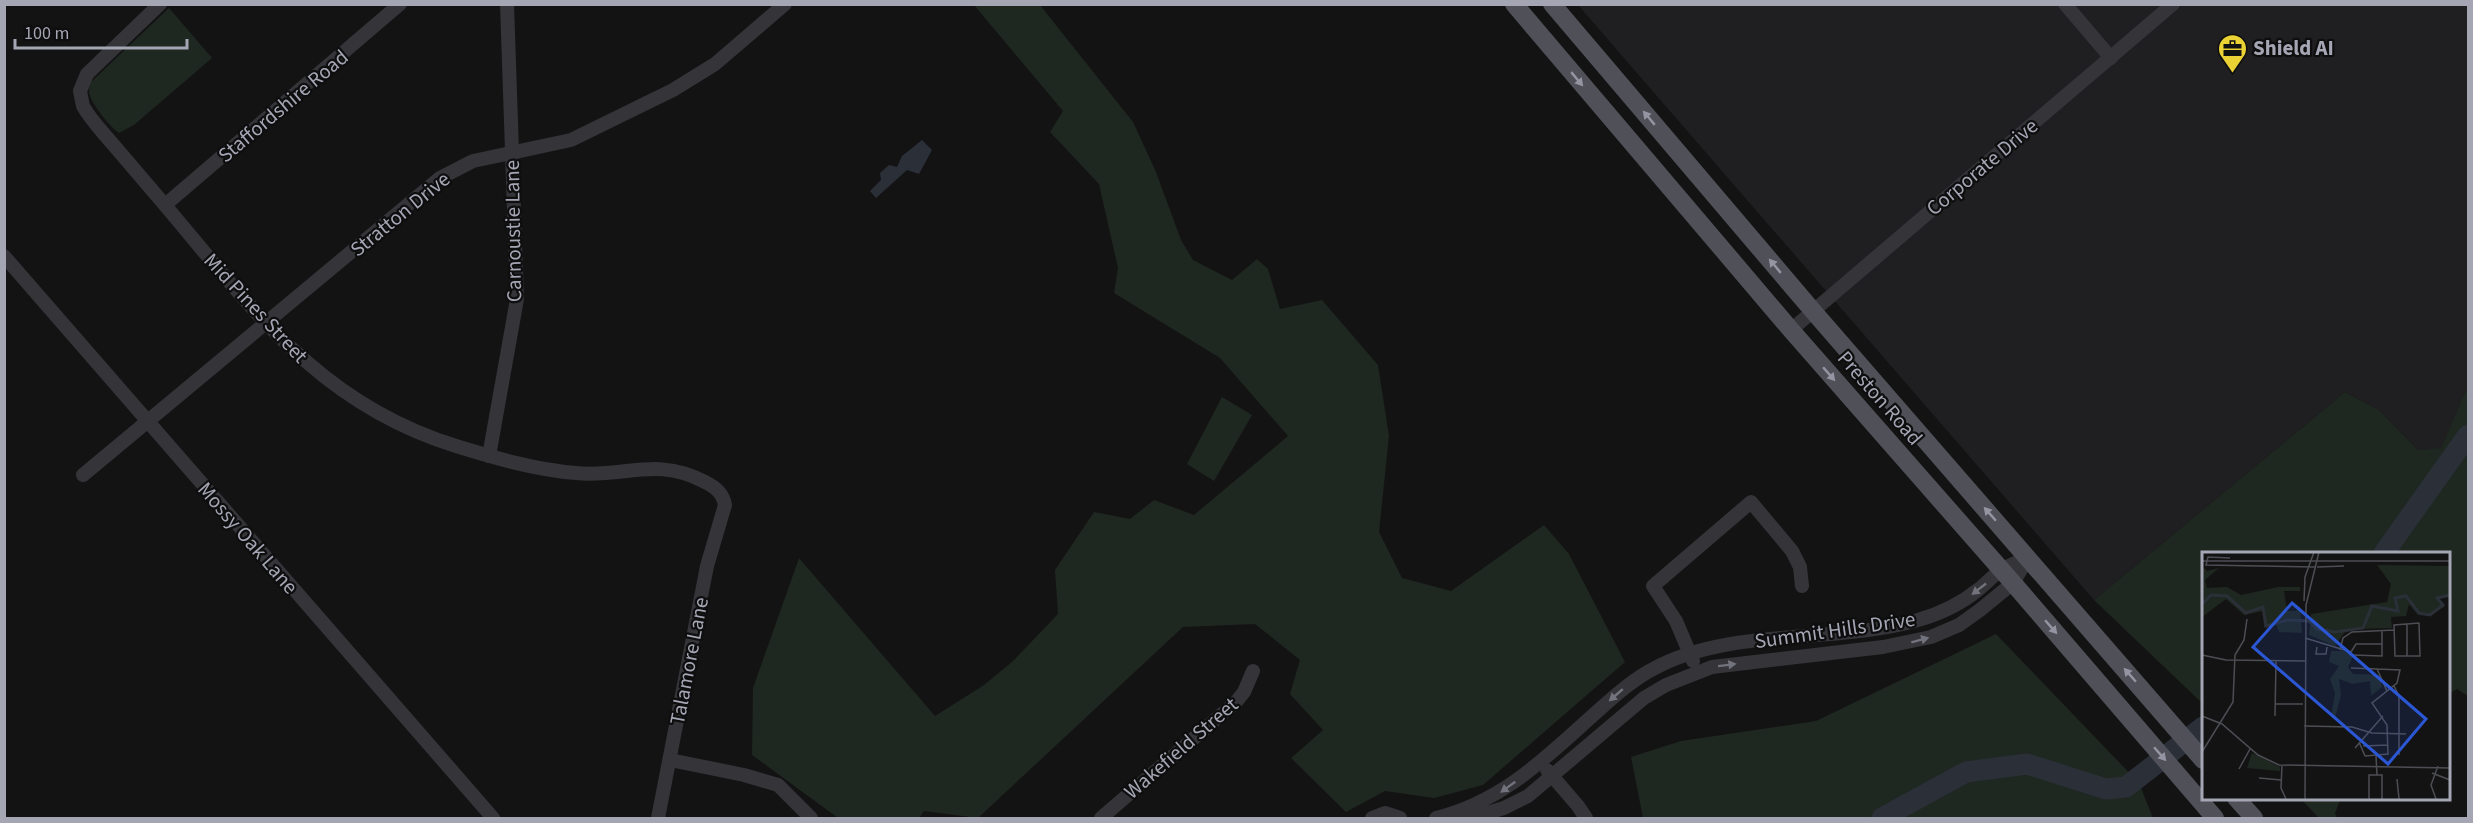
<svg xmlns="http://www.w3.org/2000/svg" width="2473" height="823" font-family="'Source Sans 3',sans-serif">
  <style>
    .built { fill: #1f1f21 }
    .green { fill: #1f2721 }
    .water { fill: #2a2f38 }
    .lines { fill: none; stroke-linecap: round; stroke-linejoin: round }
    .river { stroke: #2a2f38; stroke-width: 21 }
    .minor { stroke: #343439; stroke-width: 14 }
    .major { stroke: #505058; stroke-width: 18 }
    .oneway { fill: #9495a2 }
    .oneway2 { fill: #72737d }
    .labels { text-anchor: middle; dominant-baseline: central; stroke-width: 4.5; stroke-linejoin: round; paint-order: stroke }
    .poi-label { font-size: 21px; font-weight: bold; fill: #a5a6b4; stroke: #0e0e0f; text-anchor: start }
    .street-label { font-size: 21px; fill: #a5a6b4; stroke: #0e0e0f }
    .inset-river { fill: none; stroke: #2a2f38; stroke-width: 3 }
    .inset-road { fill: none; stroke: #4d4e54; stroke-width: 1.5 }
    .view { fill: #2b57d4; fill-opacity: 0.15; stroke: #2b57d4; stroke-width: 3 }
    .inset-edge { fill: none; stroke: #a5a6b4; stroke-width: 3 }
  </style>
  <rect width="100%" height="100%" fill="#131314"/>
  <polygon class="built" points="1578,5 2468,5 2468,385 2441,449 2418,450 2379,410 2345,392 2094,600"/>
  <g class="green">
    <polygon points="974,5 1040,5 1133,122 1156,172 1181,240 1193,260 1232,280 1257,259 1268,269 1280,309 1322,300 1378,365 1389,436 1379,532 1402,578 1451,591 1544,525 1569,554 1625,662 1483,785 1434,798 1385,791 1346,812 1291,758 1323,730 1290,694 1300,660 1255,624 1183,627 978,818 924,811 919,818 838,818 752,755 753,688 799,558 935,716 984,685 1013,661 1058,614 1055,570 1094,512 1130,519 1154,500 1194,515 1288,436 1220,358 1114,293 1118,268 1099,184 1050,132 1063,111"/>
    <path d="M169,8l43,50 -78,67 -15,8c-8,-5 -30,-31 -30,-42 0,-3 1,-6 2,-9z"/>
    <polygon points="2468,385 2468,696 2457,689 2448,694 2448,553 2203,553 2203,704 2094,600 2345,392 2379,410 2418,450 2441,448"/>
    <polygon points="1222,397 1252,415 1214,481 1187,464"/>
    <polygon points="1996,634 2139,783 2153,818 1643,818 1631,757 1681,741 1816,721"/>
    <polygon points="2300,798 2341,798 2335,813 2337,818 2319,818"/>
  </g>
  <polygon class="water" points="922,140 932,150 919,174 907,170 876,198 870,191 881,180 880,173 889,165 897,167 902,156"/>
  <g class="lines">
    <g class="river">
      <polyline points="2384,553 2468,435"/>
      <polyline points="1882,818 1966,772 2027,764 2106,789 2126,787 2203,727"/>
    </g>
    <g class="minor">
      <path d="M160,4l-73,70 -7,17 3,15c7,13 18,24 28,36 17,20 35,41 53,62 88,104 155,200 292,242 39,12 80,24 120,27 49,5 80,-17 129,9 10,5 18,11 20,23l-18,61 -49,252"/>
      <polyline points="2065,4 2111,58"/>
      <polyline points="165,205 400,4"/>
      <polyline points="4,256 493,818"/>
      <polyline points="1791,330 2173,4"/>
      <polyline points="489,456 517,299 507,4"/>
      <polyline points="83,475 440,178 473,161 571,140 673,90 715,64 785,4"/>
      <polyline points="1693,661 1676,621 1653,586 1751,502 1792,551 1800,567 1802,586"/>
      <polyline points="670,760 744,775 778,785 811,818"/>
      <polyline points="1547,770 1578,806 1586,818"/>
      <polyline points="1101,818 1236,702 1244,692 1253,671"/>
      <polyline points="1372,818 1385,813 1400,818"/>
      <path d="M1436,818c69,-17 112,-63 164,-109 17,-15 35,-31 55,-41 77,-41 180,-24 263,-48 21,-6 44,-17 61,-31 8,-6 15,-15 24,-20 8,-5 17,-8 25,-11"/>
      <polyline points="1470,818 1504,808 1528,796 1644,698 1666,685 1712,667 1883,647 1931,637 1959,625 1980,610 2013,583 2028,558"/>
    </g>
    <g class="major">
      <polyline points="1514,4 1791,330 2013,583 2215,818"/>
      <polyline points="1552,4 1813,311 2203,760"/>
      <polyline points="2236,798 2254,818"/>
    </g>
  </g>
  <defs><path id="oneway-solid" d="M-6-.8H1V-3.2L6.5 0L1 3.2V.8H-6Z" transform="scale(1.5)"/></defs>
  <g class="oneway">
    <use href="#oneway-solid" transform="translate(1577 79) rotate(50)"/>
    <use href="#oneway-solid" transform="translate(1649 118) rotate(-130)"/>
    <use href="#oneway-solid" transform="translate(1775 266) rotate(-130)"/>
    <use href="#oneway-solid" transform="translate(1829 374) rotate(49)"/>
    <use href="#oneway-solid" transform="translate(1990 514) rotate(-131)"/>
    <use href="#oneway-solid" transform="translate(2051 627) rotate(49)"/>
    <use href="#oneway-solid" transform="translate(2130 675) rotate(-131)"/>
    <use href="#oneway-solid" transform="translate(2160 754) rotate(49)"/>
  </g>
  <g class="oneway2">
    <use href="#oneway-solid" transform="translate(1979 589) rotate(142)"/>
    <use href="#oneway-solid" transform="translate(1920 640) rotate(-15)"/>
    <use href="#oneway-solid" transform="translate(1727 665) rotate(-7)"/>
    <use href="#oneway-solid" transform="translate(1616 695) rotate(139)"/>
    <use href="#oneway-solid" transform="translate(1508 787) rotate(144)"/>
  </g>
  <defs>
    <symbol id="office-pin" viewBox="-11 -11 22 30"><path d="M0 17L-7.5 6A9.5 9.5 0 1 1 7.5 6Z" fill="#ebd234" stroke="#0e0e0f"/><path d="M-6-3h4V-5.5h4V-3h4V5H-6ZM-1-4.5V-3h2v-1.5ZM-6 0V1H6V0Z" fill="#111"/></symbol>
  </defs>
  <g fill-rule="evenodd">
    <use href="#office-pin" x="2216" y="32" width="33" height="45"/>
  </g>
  <g class="labels">
    <g class="poi-label">
      <text x="2253" y="48">Shield AI</text>
    </g>
    <g class="street-label">
      <text transform="translate(283 106) rotate(-40)">Staffordshire Road</text>
      <text transform="translate(1982 167) rotate(-40)">Corporate Drive</text>
      <text transform="translate(400 214) rotate(-39)">Stratton Drive</text>
      <text transform="translate(513 231) rotate(-91)">Carnoustie Lane</text>
      <text transform="translate(256 308) rotate(47)">Mid Pines Street</text>
      <text transform="translate(1880 398) rotate(49)">Preston Road</text>
      <text transform="translate(248 538) rotate(49)">Mossy Oak Lane</text>
      <text transform="translate(1835 630) rotate(-8)">Summit Hills Drive</text>
      <text transform="translate(689 661) rotate(-79)">Talamore Lane</text>
      <text transform="translate(1181 748) rotate(-41)">Wakefield Street</text>
    </g>
  </g>
  <g transform="translate(2202 552)">
    <rect width="248" height="248" fill="#131314"/>
    <path d="M175,13l72,1v31l-10,1 5,9 -15,9 -11,-1 -9,-11 -3,12 -15,1 1,11 -38,1 -10,4 -9,13 -26,-11 2,-21 76,-12 4,-18zM0,14l5,5 12,-3 -14,12 2,8 20,-1 14,8 37,-8h22v4h-16l3,20h9l4,-5 2,27 -23,-1 -3,-8 -12,3 -1,-16 -19,4 -18,-16 -24,18zM129,99h13l9,5 -5,11 5,7 27,1 2,12 -11,9 -1,-15 -18,3 -13,-5 2,16 -6,23 -4,-1 4,-24 -5,-14 9,-13 -10,-4zM50,201l28,14v4l-33,-3z" fill="#1f2721"/>
    <path class="inset-river" d="M0,52l9,-9 16,1 19,17 17,-6 3,19 22,-6 21,1 8,8 18,3 28,-4 9,-22 26,5 -3,-13 11,-2 13,17 11,2 13,-10 -6,-7 13,-3"/>
    <path class="inset-road" d="M28,6l-22,-1 -2,8 109,2M0,9h248M115,15l27,-1M102,49l1,-24 9,-25M217,71l1,33h-25l-1,-31zM205,72v32M103,86l46,14M115,95l-1,7h10l1,-7M138,98l3,-12 9,-6 42,-2M149,100l5,-8h26M0,103l24,5 80,1M150,103l30,1v-26M149,116l26,1 10,22M192,134l5,10v59M74,152h27M0,164l20,8 36,31 21,10 171,3M73,164l1,-55M102,174l48,1 20,6 34,1M157,190l6,14 23,-2 -1,-29 -15,-22 25,-20 3,-13 -23,-1M161,194l25,-1M153,196l28,-32M0,200l31,-50 2,-47 9,-15 3,-21M174,204l1,19M80,213l-1,23 5,11M37,217l11,-20M230,221l18,7M57,226l22,2M195,227l2,20M103,247l1,-194 13,-53M167,247v-24h13v24M234,247l-5,-14 7,-19"/>
    <path class="view" d="M90,51l134,116 -38,45 -135,-117z"/>
    <rect width="248" height="248" class="inset-edge"/>
  </g>
  <rect width="2473" height="823" fill="none" stroke="#a5a6b4" stroke-width="12"/>
  <path d="M15 39v9h172v-9" fill="none" stroke="#a5a6b4" stroke-width="3"/>
  <text x="24" y="39" font-size="18" fill="#a5a6b4" stroke="#0e0e0f" stroke-width="4.5" paint-order="stroke">100 m</text>
</svg>
